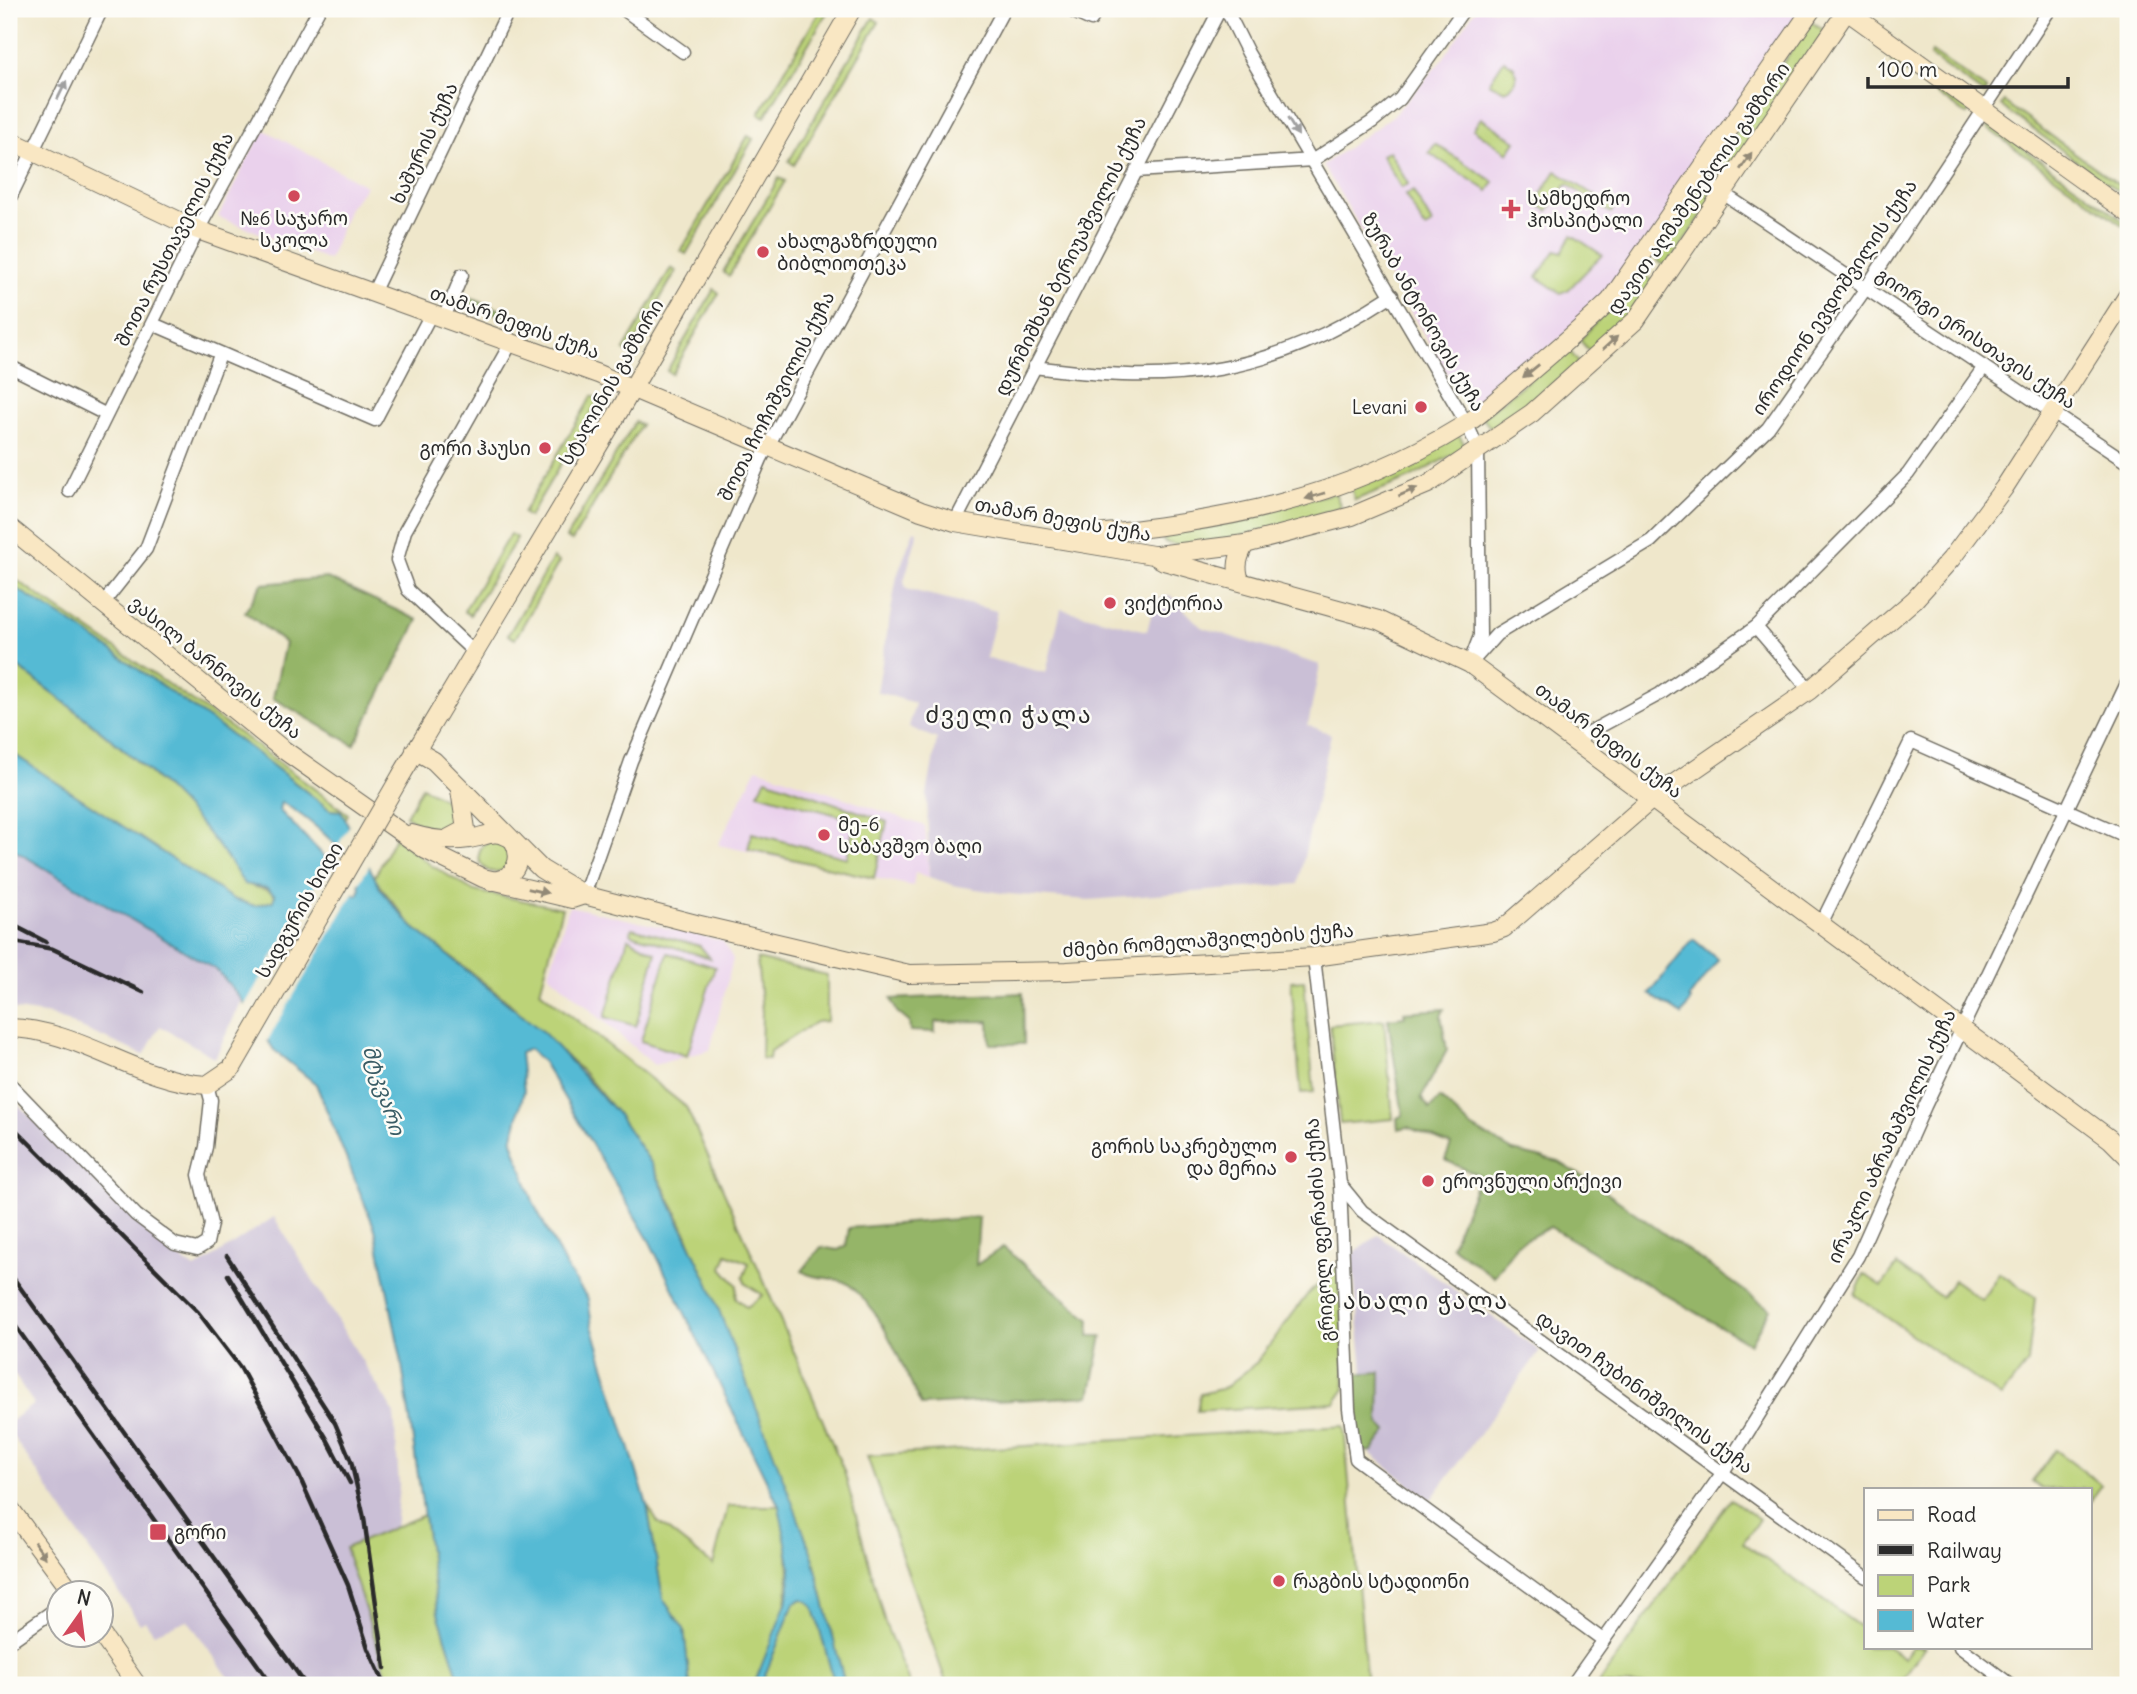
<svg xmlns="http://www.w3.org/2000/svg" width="2137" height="1694" font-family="Delius,'Noto Sans Georgian',sans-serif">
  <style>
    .built { fill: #ead1ec }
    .industrial { fill: #cabfd6 }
    .green { fill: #bcd378; stroke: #747f52; stroke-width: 2; fill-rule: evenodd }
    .forest { fill: #95b568; stroke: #60704a; stroke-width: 2 }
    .water { fill: #55bad4; stroke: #407280; stroke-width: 2; fill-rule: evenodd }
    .pier { fill: #efe7cb }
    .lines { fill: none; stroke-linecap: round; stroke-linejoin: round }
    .street-casing { stroke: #706d63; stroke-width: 15 }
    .secondary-casing { stroke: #706d63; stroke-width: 20 }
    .street { stroke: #fff; stroke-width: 12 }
    .secondary { stroke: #f9e7c3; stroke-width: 18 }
    .rail { stroke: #2b2b2b; stroke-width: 4.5 }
    .secondary-bridge-casing { stroke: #706d63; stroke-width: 20; stroke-linecap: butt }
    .secondary-bridge { stroke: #f9e7c3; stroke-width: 18 }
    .oneway { fill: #a0a0a0 }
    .oneway2 { fill: #928977 }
    .poi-dot { fill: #d1495b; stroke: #fdfcf7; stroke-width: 2.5 }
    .labels { text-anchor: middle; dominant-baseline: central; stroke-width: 5; stroke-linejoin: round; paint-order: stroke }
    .street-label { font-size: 19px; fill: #2b2b2b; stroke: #fdfcf7 }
    .poi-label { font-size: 19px; fill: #2b2b2b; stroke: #fdfcf7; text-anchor: start }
    .water-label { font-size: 21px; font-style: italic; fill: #3a5d66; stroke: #fdfcf7 }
    .quarter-label { font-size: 23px; letter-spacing: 2px; fill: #2b2b2b; stroke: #fdfcf7 }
  </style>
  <rect width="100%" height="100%" fill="#fdfcf7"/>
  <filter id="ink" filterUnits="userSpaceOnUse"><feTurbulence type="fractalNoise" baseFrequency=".0143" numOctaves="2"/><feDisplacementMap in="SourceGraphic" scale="14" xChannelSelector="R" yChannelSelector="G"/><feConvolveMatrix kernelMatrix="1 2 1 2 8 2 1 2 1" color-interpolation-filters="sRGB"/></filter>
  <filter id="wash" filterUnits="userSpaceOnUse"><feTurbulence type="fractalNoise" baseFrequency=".00686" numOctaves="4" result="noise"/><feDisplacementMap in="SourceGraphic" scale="28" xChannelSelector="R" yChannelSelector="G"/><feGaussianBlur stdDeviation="1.57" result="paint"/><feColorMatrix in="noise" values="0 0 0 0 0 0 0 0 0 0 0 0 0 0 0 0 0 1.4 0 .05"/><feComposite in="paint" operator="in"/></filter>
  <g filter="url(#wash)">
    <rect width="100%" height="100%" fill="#efe7cb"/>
    <g class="built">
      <polygon points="1476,9 1808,9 1613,294 1471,413 1323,165 1394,115 1442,60"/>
      <polygon points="263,129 366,186 349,208 329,260 218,217"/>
      <polygon points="757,768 925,826 929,877 915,873 913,886 718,845"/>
      <polygon points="569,906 723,941 733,959 710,1050 654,1065 549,974"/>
    </g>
    <g class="industrial">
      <polygon points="914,530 918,532 904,581 906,589 997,611 986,658 1046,673 1061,609 1147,631 1155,600 1170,595 1201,627 1320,665 1308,725 1331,734 1298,884 1089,900 1009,894 957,886 929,877 927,795 937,739 909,727 915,703 877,692 897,576"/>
      <polygon points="9,847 218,971 242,1000 215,1058 160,1026 144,1055 51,1015 9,1009"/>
      <polygon points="9,1096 161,1244 195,1269 274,1217 394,1413 399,1485 389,1598 407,1685 234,1685 188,1620 154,1633 145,1621 140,1624 9,1431 9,1422 34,1404 9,1367"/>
      <polygon points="1378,1235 1540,1351 1430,1501 1371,1454 1352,1254"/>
    </g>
    <g class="green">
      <polygon points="821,9 829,9 765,117 759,114"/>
      <polygon points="873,18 879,22 794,165 789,161"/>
      <polygon points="1811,22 1827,32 1728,178 1712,168"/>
      <polygon points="1932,52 1987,90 1984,94 1930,56"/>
      <polygon points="1894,57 1970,111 1967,115 1891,61"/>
      <polygon points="1504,60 1514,67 1517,75 1513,85 1505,91 1489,83"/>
      <polygon points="2004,102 2128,191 2128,198 2001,106"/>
      <polygon points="1481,118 1516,141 1508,153 1473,129"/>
      <polygon points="1990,124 2128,224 2128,229 1987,128"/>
      <polygon points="748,136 753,139 686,254 681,251"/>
      <polygon points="1435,144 1494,182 1488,191 1429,153"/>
      <polygon points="1389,151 1408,184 1401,188 1382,155"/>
      <polygon points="1556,171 1614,208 1611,213 1567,184 1548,211 1535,203"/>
      <polygon points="779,178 785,181 729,276 723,272"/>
      <polygon points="1699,186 1714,197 1667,267 1651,256"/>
      <polygon points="1413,191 1432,224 1425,228 1405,195"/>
      <polygon points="1572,235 1602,255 1568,290 1560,293 1537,277 1556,250 1562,252"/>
      <polygon points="671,268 676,271 629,353 624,350"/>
      <polygon points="1641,272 1654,282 1619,326 1590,352 1580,340"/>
      <polygon points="714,289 719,293 672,374 667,371"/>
      <polygon points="1568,349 1579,363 1493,431 1482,417"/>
      <polygon points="592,396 599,400 529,517 523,513"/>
      <polygon points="635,422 641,425 572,541 566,538"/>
      <polygon points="1458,434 1466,447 1410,478 1355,500 1350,485"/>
      <path d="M1335,493l6,14c-29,10 -156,50 -178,34l3,-10z"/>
      <polygon points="510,534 517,538 470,615 464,611"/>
      <polygon points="553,558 559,562 515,639 508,635"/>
      <polygon points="9,575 246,738 348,814 345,820 341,811 330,810 250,748 81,629 9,584"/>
      <path d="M9,660c71,54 144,108 204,176 12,13 19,32 30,44 9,11 22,5 32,15l-2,6 -18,5 -22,-7 -224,-148z"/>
      <polygon points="766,779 887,822 874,878 748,849 752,833 847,858 855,820 758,793"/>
      <polygon points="422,787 446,800 450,795 455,817 445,833 436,833 406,816"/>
      <path d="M395,837l36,28 43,26 88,17 -22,83 146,116 74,165 84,199 41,152 25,62h-65l-32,-128 -132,-336 -30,-58 -34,-50 -34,-41 -78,-73 -92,-72 -39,-49zM727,1254l22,9 -6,15 3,6 17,11 -16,12 -11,-9 1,-13 -15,-17z"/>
      <circle cx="495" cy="856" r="16"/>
      <polygon points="632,928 700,946 710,958 631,934"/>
      <polygon points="628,938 656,953 636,1026 605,1017"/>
      <polygon points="668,953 715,967 687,1056 641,1041"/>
      <polygon points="757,959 827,975 827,1021 816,1022 770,1051 769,1059 761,1058 762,1012"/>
      <polygon points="1304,980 1314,1092 1301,1093 1291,981"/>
      <polygon points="1384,1020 1393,1119 1340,1124 1330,1025"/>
      <polygon points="1340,1265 1345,1389 1335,1403 1197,1411 1200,1394 1225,1388 1257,1362 1307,1295"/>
      <polygon points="1897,1265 1941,1297 1954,1280 1982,1300 1999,1273 2035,1297 2028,1362 2001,1397 1855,1295 1864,1274 1882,1286"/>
      <polygon points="1344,1426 1367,1685 947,1685 867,1456"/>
      <polygon points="2055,1450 2102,1485 2090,1501 2090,1489 2042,1489 2032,1482"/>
      <polygon points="1731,1499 1759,1519 1743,1543 1866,1631 1866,1647 1888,1647 1904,1658 1912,1647 1925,1647 1898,1685 1597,1685"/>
      <path d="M647,1505l10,16 56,44 15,-59h51c20,83 8,104 -25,179h-64l-6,-56 -21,-30z"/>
      <polygon points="424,1515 438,1613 461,1685 390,1685 345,1548"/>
      <polygon points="802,1599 809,1602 814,1608 835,1685 761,1685 794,1603"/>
    </g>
    <g class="forest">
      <polygon points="462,295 543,326 541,331 460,300"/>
      <polygon points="327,578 418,620 354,745 273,698 285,643 245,612 262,584"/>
      <polygon points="1023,993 1024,1044 990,1044 989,1021 935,1022 935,1032 910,1031 909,1022 897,1012 891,999"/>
      <polygon points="1444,1009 1441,1016 1447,1050 1421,1098 1430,1109 1440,1098 1471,1127 1513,1151 1559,1162 1593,1183 1770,1309 1750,1344 1550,1227 1517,1244 1494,1277 1451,1246 1480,1176 1445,1160 1451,1145 1408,1127 1398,1129 1397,1118 1403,1115 1388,1019 1405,1017 1404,1012"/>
      <path d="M979,1217l-3,48 27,-18 87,73 -1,16h13l-12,60 -169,9c-20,-40 -37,-93 -73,-121 -12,-9 -33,-3 -46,-13l19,-24 17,3 8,-4 3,-18z"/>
      <polygon points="1380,1372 1379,1423 1387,1431 1372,1451 1366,1452 1356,1444 1354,1374"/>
    </g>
    <g class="water">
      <path d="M9,584l72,45 169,119 80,62 11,1 39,77 14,18 19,21 131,106 73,80 34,50 58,121 104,273 32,128h-10l-21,-77 -5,-6 -7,-3 -8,4 -33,82h-7l34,-87 3,-29 -12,-63 -129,-264 -107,-180 -14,-13 -9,4 4,38 -12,50 22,63 33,65 21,30 4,27 55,179 16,94 21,30 6,56h-229l-23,-72 -37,-255 -26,-129 -59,-145 -42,-34 -32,-50 -24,-29 -209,-124v-96l224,148 22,7 18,-5 2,-6 -9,-7 -22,-4c-56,-94 -150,-159 -235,-224zM281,802c24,14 86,60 78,92l-4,1 -34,-42 -42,-43z"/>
      <polygon points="1693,939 1718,960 1689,998 1691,1000 1682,1015 1649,994"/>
    </g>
    <g class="pier">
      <polygon points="351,823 371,863 356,888 335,850"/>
      <polygon points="331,858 355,890 265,1045 243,1008"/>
    </g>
  </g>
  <g filter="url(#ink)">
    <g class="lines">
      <defs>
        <g id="street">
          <polyline points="623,9 683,52"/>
          <polyline points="1067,9 1091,20 1098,9"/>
          <polyline points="1226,9 1248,53 1467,424 1478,449 1480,636 1472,657"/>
          <polyline points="1136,171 1313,160 1372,122 1400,99 1464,9"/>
          <polyline points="1697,176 2128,463"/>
          <polyline points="9,200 102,9"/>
          <polyline points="373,293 509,9"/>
          <polyline points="444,318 462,275"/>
          <polyline points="153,324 375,420 431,314"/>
          <polyline points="9,366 105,414"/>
          <path d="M1034,367c145,19 234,9 358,-72"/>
          <polyline points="69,491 198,230 319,9"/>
          <polyline points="955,522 1220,9"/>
          <polyline points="104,602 146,549 220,355"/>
          <polyline points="1756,627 1810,690"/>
          <polyline points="474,652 408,590 397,560 405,531 511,343"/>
          <polyline points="1470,664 1497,634 1651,541 1768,428 1866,288 2050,9"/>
          <polyline points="1575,740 1660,694 1756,627 1908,474 1984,367"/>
          <polyline points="584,895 631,761 761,459 1004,9"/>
          <polyline points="1821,924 1911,741 2128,837"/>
          <polyline points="1314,957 1340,1184 1349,1409 1356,1459 1603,1640"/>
          <polyline points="9,1083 136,1215 175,1244 197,1249 207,1243 211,1224 199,1175 206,1147 211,1100 207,1085"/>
          <polyline points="1340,1184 1362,1211 1866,1577"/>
          <polyline points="9,1642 60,1606"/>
          <polyline points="1960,1647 2011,1685"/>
          <polyline points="1572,1685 1723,1472 1858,1256 1925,1106 2128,681"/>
        </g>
        <g id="secondary">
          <polyline points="1844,9 2128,213"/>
          <polyline points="9,140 198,230 598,374 921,511 955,522 1153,555 1164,561 1378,620 1470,664 2110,1139 2128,1157"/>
          <polyline points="9,527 281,748 426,850 483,878 572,899 584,895"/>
          <path d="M1079,536c143,-15 260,-34 385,-111 17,-10 31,-24 46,-36 34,-29 68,-57 100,-88l202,-292"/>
          <polyline points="1157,555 1245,544 1352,516 1428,484 1532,413 1636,320 1848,9"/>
          <path d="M1240,581c-5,-15 -2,-24 5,-37"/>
          <polyline points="415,750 434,761 541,869 584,895 696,924 909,974 1067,971 1314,957 1493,932 1504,928 1653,798 1810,690 1915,599 1951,559 2004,488 2128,295"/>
          <polyline points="402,774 621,408 852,9"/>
          <path d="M412,834c20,6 37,8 57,5 16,-2 24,-10 39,-2"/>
          <polyline points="449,838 466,829 460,790"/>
          <path d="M491,881c22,-1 33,-19 23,-39"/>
          <path d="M9,1028c70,1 128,53 198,57l25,-17"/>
          <polyline points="9,1507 72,1592"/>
          <polyline points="101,1634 137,1685"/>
        </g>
      </defs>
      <use href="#street" class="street-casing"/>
      <use href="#secondary" class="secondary-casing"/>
      <use href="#street" class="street"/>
      <use href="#secondary" class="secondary"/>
      <g class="rail">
        <polyline points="9,923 46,942"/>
        <polyline points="9,941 53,949 143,992"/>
        <polyline points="9,1123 198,1312 240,1367 299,1476 348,1585 368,1648 385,1685"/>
        <polyline points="227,1256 335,1423 351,1461 364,1518 385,1668"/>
        <polyline points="9,1272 306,1685"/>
        <polyline points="228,1275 327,1439 350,1483"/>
        <polyline points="9,1317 272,1685"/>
      </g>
      <defs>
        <polyline id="secondary-bridge" points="232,1068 402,774"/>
      </defs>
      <use href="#secondary-bridge" class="secondary-bridge-casing"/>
      <use href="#secondary-bridge" class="secondary-bridge"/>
    </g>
    <defs><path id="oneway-solid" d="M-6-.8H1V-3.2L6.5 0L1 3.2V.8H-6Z" transform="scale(1.75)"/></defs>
    <g class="oneway">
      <use href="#oneway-solid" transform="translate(62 90) rotate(-64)"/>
      <use href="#oneway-solid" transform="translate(1293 127) rotate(58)"/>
    </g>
    <g class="oneway2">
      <use href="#oneway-solid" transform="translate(1746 161) rotate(-56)"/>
      <use href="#oneway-solid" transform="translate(1610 343) rotate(-42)"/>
      <use href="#oneway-solid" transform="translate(1531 371) rotate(141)"/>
      <use href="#oneway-solid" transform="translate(1408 492) rotate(-23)"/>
      <use href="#oneway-solid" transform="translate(1315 496) rotate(163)"/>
      <use href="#oneway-solid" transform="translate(538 891) rotate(13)"/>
      <use href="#oneway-solid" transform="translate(40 1550) rotate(54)"/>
    </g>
  </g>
  <g class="poi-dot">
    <circle cx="294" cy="196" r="7"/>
    <path d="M1507.5 198.5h7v7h7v7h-7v7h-7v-7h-7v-7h7z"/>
    <circle cx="763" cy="252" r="7"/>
    <circle cx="1421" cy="407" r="7"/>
    <circle cx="545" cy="448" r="7"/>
    <circle cx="1110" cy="603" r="7"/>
    <circle cx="824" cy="835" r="7"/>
    <circle cx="1291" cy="1157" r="7"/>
    <circle cx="1428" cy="1181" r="7"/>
    <rect x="149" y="1523" width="18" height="18" rx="3.5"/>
    <circle cx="1279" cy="1581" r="7"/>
  </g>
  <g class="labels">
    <g class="street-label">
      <text transform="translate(424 143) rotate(-65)">ხაშურის ქუჩა</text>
      <text transform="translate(1698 188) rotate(-55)">დავით აღმაშენებლის გამზირი</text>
      <text transform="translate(174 239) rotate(-63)">შოთა რუსთაველის ქუჩა</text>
      <text transform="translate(1070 256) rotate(-63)">დურმიშხან ბერიუაშვილის ქუჩა</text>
      <text transform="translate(1834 297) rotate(-56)">იროდიონ ევდოშვილის ქუჩა</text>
      <text transform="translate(1424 312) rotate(60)">ზურაბ ანტონოვის ქუჩა</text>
      <text transform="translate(515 322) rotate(20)">თამარ მეფის ქუჩა</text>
      <text transform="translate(1976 338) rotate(34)">გიორგი ერისთავის ქუჩა</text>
      <text transform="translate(611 382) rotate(-60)">სტალინის გამზირი</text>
      <text transform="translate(776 396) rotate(-63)">შოთა ჩოჩიშვილის ქუჩა</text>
      <text transform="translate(1063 519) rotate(10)">თამარ მეფის ქუჩა</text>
      <text transform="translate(216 667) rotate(39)">ვასილ ბარნოვის ქუჩა</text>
      <text transform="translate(1609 740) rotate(37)">თამარ მეფის ქუჩა</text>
      <text transform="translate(299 910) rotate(-60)">სადგურის ხიდი</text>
      <text transform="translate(1208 940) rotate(-4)">ძმები რომელაშვილების ქუჩა</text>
      <text transform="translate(1891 1136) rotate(-65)">ირაკლი აბრამაშვილის ქუჩა</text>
      <text transform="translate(1319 1230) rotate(-94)">გრიგოლ ფერაძის ქუჩა</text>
      <text transform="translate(1645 1392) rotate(36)">დავით ჩუბინიშვილის ქუჩა</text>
    </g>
    <g class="poi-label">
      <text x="1527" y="198">სამხედრო<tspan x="1527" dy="22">ჰოსპიტალი</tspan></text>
      <text x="294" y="218" text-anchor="middle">№6 საჯარო<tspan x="294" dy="22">სკოლა</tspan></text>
      <text x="777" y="241">ახალგაზრდული<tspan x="777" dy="22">ბიბლიოთეკა</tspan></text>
      <text x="1407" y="407" text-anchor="end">Levani</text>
      <text x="531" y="448" text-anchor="end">გორი ჰაუსი</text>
      <text x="1124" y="603">ვიქტორია</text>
      <text x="838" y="824">მე-6<tspan x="838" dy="22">საბავშვო ბაღი</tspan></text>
      <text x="1277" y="1146" text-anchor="end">გორის საკრებულო<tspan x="1277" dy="22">და მერია</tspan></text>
      <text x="1442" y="1181">ეროვნული არქივი</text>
      <text x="174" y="1532">გორი</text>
      <text x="1293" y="1581">რაგბის სტადიონი</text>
    </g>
    <g class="water-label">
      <text transform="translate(384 1090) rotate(72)">მტკვარი</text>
    </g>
    <g class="quarter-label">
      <text x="1009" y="714">ძველი ჭალა</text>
      <text x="1426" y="1300">ახალი ჭალა</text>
    </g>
  </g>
  <rect width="2137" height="1694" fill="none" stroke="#fdfcf7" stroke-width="35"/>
  <rect x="1864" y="1488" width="228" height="161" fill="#fdfcf7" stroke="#a9a8a5" stroke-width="2"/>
  <rect x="1878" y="1510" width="35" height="10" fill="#f9e7c3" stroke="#a9a8a5" stroke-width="2"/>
  <text x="1927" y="1522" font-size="21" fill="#2b2b2b">Road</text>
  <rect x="1878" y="1545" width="35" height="10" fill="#2b2b2b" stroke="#a9a8a5" stroke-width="2"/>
  <text x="1927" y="1558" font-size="21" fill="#2b2b2b">Railway</text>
  <rect x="1878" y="1575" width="35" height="21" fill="#bcd378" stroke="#a9a8a5" stroke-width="2"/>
  <text x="1927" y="1592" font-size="21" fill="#2b2b2b">Park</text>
  <rect x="1878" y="1610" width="35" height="21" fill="#55bad4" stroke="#a9a8a5" stroke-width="2"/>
  <text x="1927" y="1628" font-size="21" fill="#2b2b2b">Water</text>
  <g transform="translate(80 1614) rotate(14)"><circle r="33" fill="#fdfcf7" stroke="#a9a8a5" stroke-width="2"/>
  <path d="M0-5L12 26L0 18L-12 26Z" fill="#d1495b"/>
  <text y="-10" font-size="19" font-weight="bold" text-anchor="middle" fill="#2b2b2b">N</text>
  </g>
  <path d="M1868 77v10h200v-10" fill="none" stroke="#2b2b2b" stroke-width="3.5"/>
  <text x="1878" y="77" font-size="21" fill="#2b2b2b" stroke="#fdfcf7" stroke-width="5" paint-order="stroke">100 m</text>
</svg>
